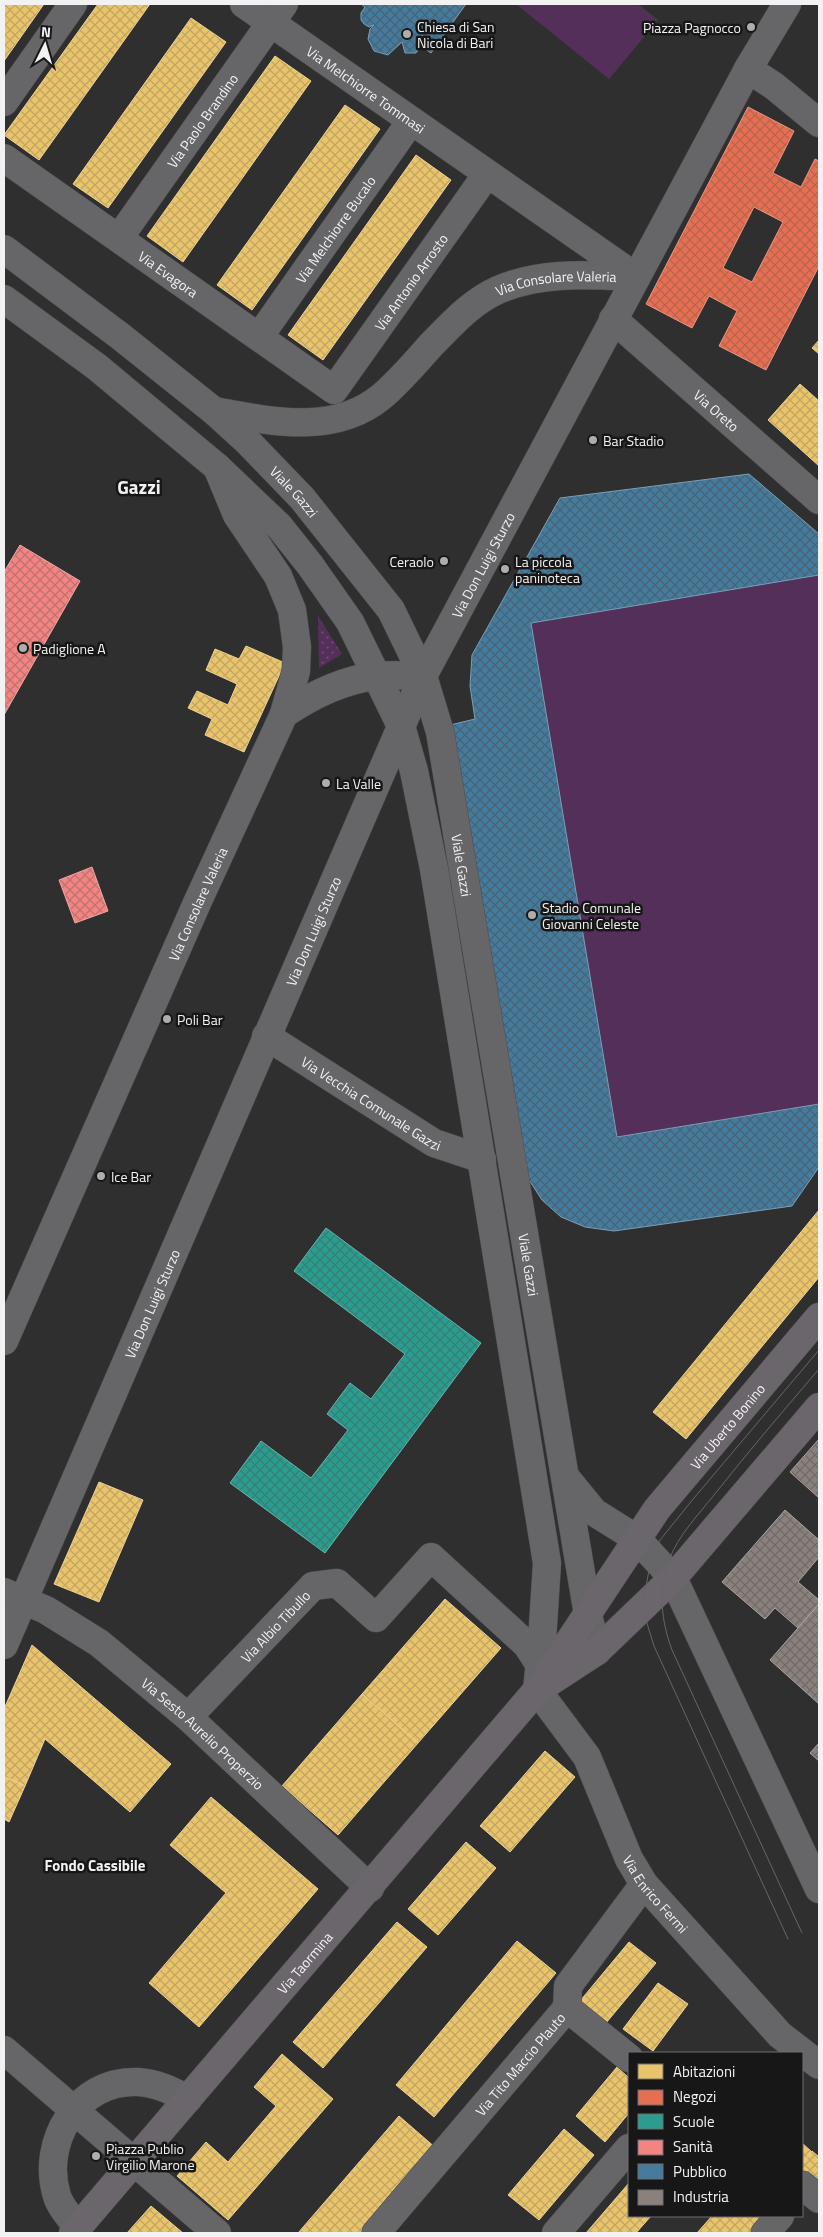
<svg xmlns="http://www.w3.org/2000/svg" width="823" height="2237" font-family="'Titillium Web',sans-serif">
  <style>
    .grass { fill: url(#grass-dots) }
    .pitch { fill: #542f5a }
    .homes { fill: url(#homes-cross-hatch); stroke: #ecd293 }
    .shops { fill: url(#shops-cross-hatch); stroke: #eb9682; fill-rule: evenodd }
    .schools { fill: url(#schools-cross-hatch); stroke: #66b6ad }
    .health { fill: url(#health-cross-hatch); stroke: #f2a5a4 }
    .public { fill: url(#public-cross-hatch); stroke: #799fb7 }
    .industry { fill: url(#industry-cross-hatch); stroke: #aaa3a0 }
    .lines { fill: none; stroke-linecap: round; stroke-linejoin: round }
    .pedestrian-casing { stroke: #4d4c4d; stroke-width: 29 }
    .minor-casing { stroke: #4d4c4d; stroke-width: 29 }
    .secondary-casing { stroke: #4d4c4d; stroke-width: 29 }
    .primary-casing { stroke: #4d4c4d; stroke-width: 29 }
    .pedestrian { stroke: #666567; stroke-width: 28 }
    .minor { stroke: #666567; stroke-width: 28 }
    .secondary { stroke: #666567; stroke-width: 28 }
    .primary { stroke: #6b656c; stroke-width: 28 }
    .tram { stroke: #676667; stroke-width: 1 }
    .poi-dot { fill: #afaeaf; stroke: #181718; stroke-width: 2 }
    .labels { text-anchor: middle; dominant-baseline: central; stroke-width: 5; stroke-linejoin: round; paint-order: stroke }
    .poi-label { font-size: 14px; fill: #f3f2f3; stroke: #181718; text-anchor: start }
    .street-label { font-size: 14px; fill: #f3f2f3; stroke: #181718 }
    .neighbourhood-label { font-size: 15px; font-weight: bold; fill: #f3f2f3; stroke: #181718 }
    .district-label { font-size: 19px; font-weight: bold; fill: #f3f2f3; stroke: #181718 }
  </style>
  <defs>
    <pattern id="grass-dots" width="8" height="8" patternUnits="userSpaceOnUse" patternTransform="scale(1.25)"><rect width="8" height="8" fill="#542f5a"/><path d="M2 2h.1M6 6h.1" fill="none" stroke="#6d4e72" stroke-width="1.8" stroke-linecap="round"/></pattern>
    <pattern id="homes-cross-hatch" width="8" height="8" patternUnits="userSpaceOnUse" patternTransform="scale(1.25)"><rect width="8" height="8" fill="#e9c46a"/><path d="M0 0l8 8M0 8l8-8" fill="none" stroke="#c1a562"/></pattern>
    <pattern id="shops-cross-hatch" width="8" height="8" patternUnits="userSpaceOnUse" patternTransform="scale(1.25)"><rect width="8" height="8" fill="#e76f51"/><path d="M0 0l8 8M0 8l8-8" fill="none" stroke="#b8644f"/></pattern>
    <pattern id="schools-cross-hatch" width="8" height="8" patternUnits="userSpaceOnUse" patternTransform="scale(1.25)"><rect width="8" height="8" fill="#2a9d8f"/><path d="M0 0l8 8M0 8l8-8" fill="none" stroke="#358076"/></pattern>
    <pattern id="health-cross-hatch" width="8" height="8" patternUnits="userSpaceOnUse" patternTransform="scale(1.25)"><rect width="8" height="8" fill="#f28482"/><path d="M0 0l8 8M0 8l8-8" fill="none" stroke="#bf7271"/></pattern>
    <pattern id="public-cross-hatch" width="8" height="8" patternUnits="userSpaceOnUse" patternTransform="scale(1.25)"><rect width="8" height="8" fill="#457b9d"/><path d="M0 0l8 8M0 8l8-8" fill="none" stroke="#476477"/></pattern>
    <pattern id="industry-cross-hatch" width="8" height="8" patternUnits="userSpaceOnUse" patternTransform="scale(1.25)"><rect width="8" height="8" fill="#8a817c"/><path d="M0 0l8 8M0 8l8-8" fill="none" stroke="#706b68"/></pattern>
  </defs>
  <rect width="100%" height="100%" fill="#302f30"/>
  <polygon class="grass" points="318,616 342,654 319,668"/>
  <g class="pitch">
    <polygon points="516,4 638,4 658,20 609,79"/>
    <polygon points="819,575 819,1104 617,1137 531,623"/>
  </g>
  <g class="homes">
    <polygon points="4,4 44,4 4,61"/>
    <polygon points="98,4 150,4 39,160 4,135"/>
    <polygon points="191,18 226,42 108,208 73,184"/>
    <polygon points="275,56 311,81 183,262 147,236"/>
    <polygon points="345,105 380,129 252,310 217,285"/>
    <polygon points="416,155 451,180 323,360 288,335"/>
    <polygon points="819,340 819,354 812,348"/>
    <polygon points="800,384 819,401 819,466 768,420"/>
    <polygon points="246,646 285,663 244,752 205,735 212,719 188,708 197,691 228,705 237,684 206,670 215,649 239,659"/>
    <polygon points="819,1210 819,1277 686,1439 653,1412"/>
    <polygon points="99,1482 143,1500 99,1602 54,1584"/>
    <polygon points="445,1599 501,1648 418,1743 362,1694"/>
    <polygon points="32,1645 171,1764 130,1812 45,1739 25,1786 4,1777 4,1709"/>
    <polygon points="362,1694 418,1743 338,1835 282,1786"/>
    <polygon points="545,1751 575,1777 510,1852 480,1826"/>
    <polygon points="4,1777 25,1786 9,1822 4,1819"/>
    <polygon points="211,1797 318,1889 199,2027 149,1983 226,1893 170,1845"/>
    <polygon points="466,1842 496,1868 438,1935 408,1909"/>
    <polygon points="397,1922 427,1947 323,2068 293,2042"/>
    <polygon points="517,1941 556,1973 434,2117 396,2085"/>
    <polygon points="629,1942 656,1963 606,2023 580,2001"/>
    <polygon points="658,1983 688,2004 653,2051 623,2029"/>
    <polygon points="282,2054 333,2099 228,2220 177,2176 206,2142 228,2162 276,2106 254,2087"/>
    <polygon points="617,2067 629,2078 629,2113 605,2142 576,2116"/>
    <polygon points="399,2116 437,2149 364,2233 298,2233"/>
    <polygon points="564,2129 594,2155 539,2220 508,2195"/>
    <polygon points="802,2143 812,2152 802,2164"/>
    <polygon points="812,2151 819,2157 819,2190 802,2175 802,2164"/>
    <polygon points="629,2183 629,2216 651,2216 636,2233 586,2233"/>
    <polygon points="151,2206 183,2233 127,2233"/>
    <polygon points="712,2216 771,2216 756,2233 697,2233"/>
  </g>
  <path class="shops" d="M748,107l46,24 -21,42 28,14 14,-28 4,2v105l-53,104 -47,-24 18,-35 -28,-15 -17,32 -46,-24zM754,207l29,15 -31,60 -29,-14z"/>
  <polygon class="schools" points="326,1228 481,1343 325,1553 230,1483 261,1441 311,1478 348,1430 327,1414 350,1383 371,1399 405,1354 294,1271"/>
  <g class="health">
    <polygon points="20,545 80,581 4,715 4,572"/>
    <polygon points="92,867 108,911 75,923 59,880"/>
  </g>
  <g class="public">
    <polygon points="361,4 466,4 431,53 421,46 416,53 405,53 402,42 388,55 374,51 368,39 370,29 374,25 369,27 364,24 361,20 361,13 365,7"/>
    <polygon points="749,474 819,534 819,575 531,623 617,1137 819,1104 819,1167 792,1206 614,1231 585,1227 561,1217 542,1200 529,1180 450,725 475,719 470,686 472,655 560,498"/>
  </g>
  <g class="industry">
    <polygon points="819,1439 819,1498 790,1472"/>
    <polygon points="785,1510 819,1540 819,1557 798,1582 819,1600 819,1604 798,1628 775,1608 765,1619 722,1582"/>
    <polygon points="819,1604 819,1704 770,1660"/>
    <polygon points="819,1743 819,1761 810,1753"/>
  </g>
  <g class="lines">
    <defs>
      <g id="pedestrian">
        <path id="s1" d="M266,1036l168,107 48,16"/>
      </g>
      <g id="minor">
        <path id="s2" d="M244,4l392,273"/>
        <polyline points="748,69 774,86 819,123"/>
        <polyline points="4,102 73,4"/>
        <path id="s3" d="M4,158l330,232 153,-216"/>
        <path id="s4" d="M119,238l165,-234"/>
        <path id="s5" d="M613,319l206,181"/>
        <path id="s6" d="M259,337l152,-216"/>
        <path id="s7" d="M214,411c56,10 119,25 167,-14 18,-15 34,-34 50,-52 20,-20 40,-43 67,-55 43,-19 91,-15 138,-13"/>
        <path d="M284,714c28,-19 58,-34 92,-38 15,-2 31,0 47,0"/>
        <path id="s8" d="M4,1341l193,-438 87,-189 12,-43 1,-24 -5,-37 -14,-34 -41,-61 -20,-48"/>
        <polyline points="637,1539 673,1578 819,1889"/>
        <path id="s9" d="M4,1592l42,18 53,33 89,74 182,171"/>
        <path id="s10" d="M537,1690l50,67 42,102 15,25 136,151 39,30"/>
        <path id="s11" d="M188,1717l125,-131 24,-3 39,35 55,-61 96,88 13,20"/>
        <polyline points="567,2008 629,2058"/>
        <polyline points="4,2050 217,2233"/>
        <polyline points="802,2185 819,2199"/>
        <path d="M78,2228c-7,-10 -18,-21 -21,-32 -17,-54 21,-117 81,-114 19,1 34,9 50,17"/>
        <path id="s12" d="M376,2233l191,-225 1,-22 76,-102"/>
        <polyline points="556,2233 629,2148"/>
        <polyline points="765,2233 780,2216"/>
      </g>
      <g id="secondary">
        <path id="s13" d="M4,249l116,87 94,75 34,31 54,56 89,112 32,66 17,56 148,883 9,36"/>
        <polyline points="4,299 97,367 217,467 279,526 310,565 350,622 401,726 414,771 434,869 547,1563 542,1641 537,1690"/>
        <polyline points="567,1479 594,1512 637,1539"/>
        <path id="s14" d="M4,1645l419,-969 325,-607 39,-65"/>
      </g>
      <g id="primary">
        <polyline points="548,1683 597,1651 673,1578 819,1407"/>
        <path id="s15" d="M73,2233l464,-543 120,-181 162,-192"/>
      </g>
    </defs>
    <use href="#pedestrian" class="pedestrian-casing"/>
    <use href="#minor" class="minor-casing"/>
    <use href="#secondary" class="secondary-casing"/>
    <use href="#primary" class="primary-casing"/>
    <use href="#pedestrian" class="pedestrian"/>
    <use href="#minor" class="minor"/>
    <use href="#secondary" class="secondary"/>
    <use href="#primary" class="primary"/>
    <g class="tram">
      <path d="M802,1933l-130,-283c-11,-30 -14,-59 -3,-90 9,-24 29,-45 45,-65 34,-43 70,-85 105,-126"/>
      <polyline points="788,1939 654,1646 646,1620 645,1593 650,1564 660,1540 694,1498 819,1350"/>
    </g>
  </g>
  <g class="poi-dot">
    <circle cx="751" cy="27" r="5"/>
    <circle cx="407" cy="34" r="5"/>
    <circle cx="593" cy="440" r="5"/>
    <circle cx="444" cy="561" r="5"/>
    <circle cx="505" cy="569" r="5"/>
    <circle cx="23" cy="648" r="5"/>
    <circle cx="326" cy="783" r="5"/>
    <circle cx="532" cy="915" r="5"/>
    <circle cx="167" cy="1019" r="5"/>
    <circle cx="101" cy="1176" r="5"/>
    <circle cx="96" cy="2156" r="5"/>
  </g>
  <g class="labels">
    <g class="poi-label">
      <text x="417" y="26">Chiesa di San<tspan x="417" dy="16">Nicola di Bari</tspan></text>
      <text x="741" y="27" text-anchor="end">Piazza Pagnocco</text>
      <text x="603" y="440">Bar Stadio</text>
      <text x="434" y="561" text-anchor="end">Ceraolo</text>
      <text x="515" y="561">La piccola<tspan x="515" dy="16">paninoteca</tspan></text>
      <text x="33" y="648">Padiglione A</text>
      <text x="336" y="783">La Valle</text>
      <text x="542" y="907">Stadio Comunale<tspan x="542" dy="16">Giovanni Celeste</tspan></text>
      <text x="177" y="1019">Poli Bar</text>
      <text x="111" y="1176">Ice Bar</text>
      <text x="106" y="2148">Piazza Publio<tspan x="106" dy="16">Virgilio Marone</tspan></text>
    </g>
    <g class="street-label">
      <text stroke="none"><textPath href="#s2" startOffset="149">Via Melchiorre Tommasi</textPath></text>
      <text stroke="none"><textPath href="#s4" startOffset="144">Via Paolo Brandino</textPath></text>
      <text stroke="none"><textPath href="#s6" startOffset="132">Via Melchiorre Bucalo</textPath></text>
      <text stroke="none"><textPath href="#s3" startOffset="201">Via Evagora</textPath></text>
      <text stroke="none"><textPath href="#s3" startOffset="536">Via Antonio Arrosto</textPath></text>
      <text stroke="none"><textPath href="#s7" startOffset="392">Via Consolare Valeria</textPath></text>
      <text stroke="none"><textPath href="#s5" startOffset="138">Via Oreto</textPath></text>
      <text stroke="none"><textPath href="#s13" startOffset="379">Viale Gazzi</textPath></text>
      <text stroke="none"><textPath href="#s14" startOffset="1182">Via Don Luigi Sturzo</textPath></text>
      <text stroke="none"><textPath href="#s13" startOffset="799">Viale Gazzi</textPath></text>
      <text stroke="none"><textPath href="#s8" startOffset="478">Via Consolare Valeria</textPath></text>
      <text stroke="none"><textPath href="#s14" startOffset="778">Via Don Luigi Sturzo</textPath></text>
      <text stroke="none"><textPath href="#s1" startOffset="125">Via Vecchia Comunale Gazzi</textPath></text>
      <text stroke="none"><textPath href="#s13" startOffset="1204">Viale Gazzi</textPath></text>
      <text stroke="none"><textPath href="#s14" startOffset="372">Via Don Luigi Sturzo</textPath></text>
      <text stroke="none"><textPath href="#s15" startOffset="1040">Via Uberto Bonino</textPath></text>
      <text stroke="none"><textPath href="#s11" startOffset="126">Via Albio Tibullo</textPath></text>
      <text stroke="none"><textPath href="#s9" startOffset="246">Via Sesto Aurelio Properzio</textPath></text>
      <text stroke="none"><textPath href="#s10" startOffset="238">Via Enrico Fermi</textPath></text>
      <text stroke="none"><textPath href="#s15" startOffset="356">Via Taormina</textPath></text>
      <text stroke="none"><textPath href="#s12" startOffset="222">Via Tito Maccio Plauto</textPath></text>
    </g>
    <g class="neighbourhood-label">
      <text x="95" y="1865">Fondo Cassibile</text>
    </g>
    <g class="district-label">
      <text x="139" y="486">Gazzi</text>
    </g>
  </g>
  <rect width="823" height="2237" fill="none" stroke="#f3f2f3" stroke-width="10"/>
  <rect x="628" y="2052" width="175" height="165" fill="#181718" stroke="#706f70"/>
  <rect x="638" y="2064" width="25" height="15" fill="#e9c46a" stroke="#706f70"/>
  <text x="673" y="2077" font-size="15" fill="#f3f2f3">Abitazioni</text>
  <rect x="638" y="2090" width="25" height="15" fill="#e76f51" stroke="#706f70"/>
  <text x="673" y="2102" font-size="15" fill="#f3f2f3">Negozi</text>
  <rect x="638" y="2114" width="25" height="15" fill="#2a9d8f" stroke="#706f70"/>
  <text x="673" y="2127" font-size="15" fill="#f3f2f3">Scuole</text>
  <rect x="638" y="2140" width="25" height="15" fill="#f28482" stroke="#706f70"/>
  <text x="673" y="2152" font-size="15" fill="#f3f2f3">Sanità</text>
  <rect x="638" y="2164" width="25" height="15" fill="#457b9d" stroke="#706f70"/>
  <text x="673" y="2177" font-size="15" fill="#f3f2f3">Pubblico</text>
  <rect x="638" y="2190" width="25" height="15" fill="#8a817c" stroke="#706f70"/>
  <text x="673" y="2202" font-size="15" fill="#f3f2f3">Industria</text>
  <g transform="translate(45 45) rotate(5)" stroke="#181718" stroke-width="4" paint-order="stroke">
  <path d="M0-4L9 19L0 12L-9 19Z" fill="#f3f2f3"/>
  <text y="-8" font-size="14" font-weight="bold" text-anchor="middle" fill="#f3f2f3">N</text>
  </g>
</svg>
